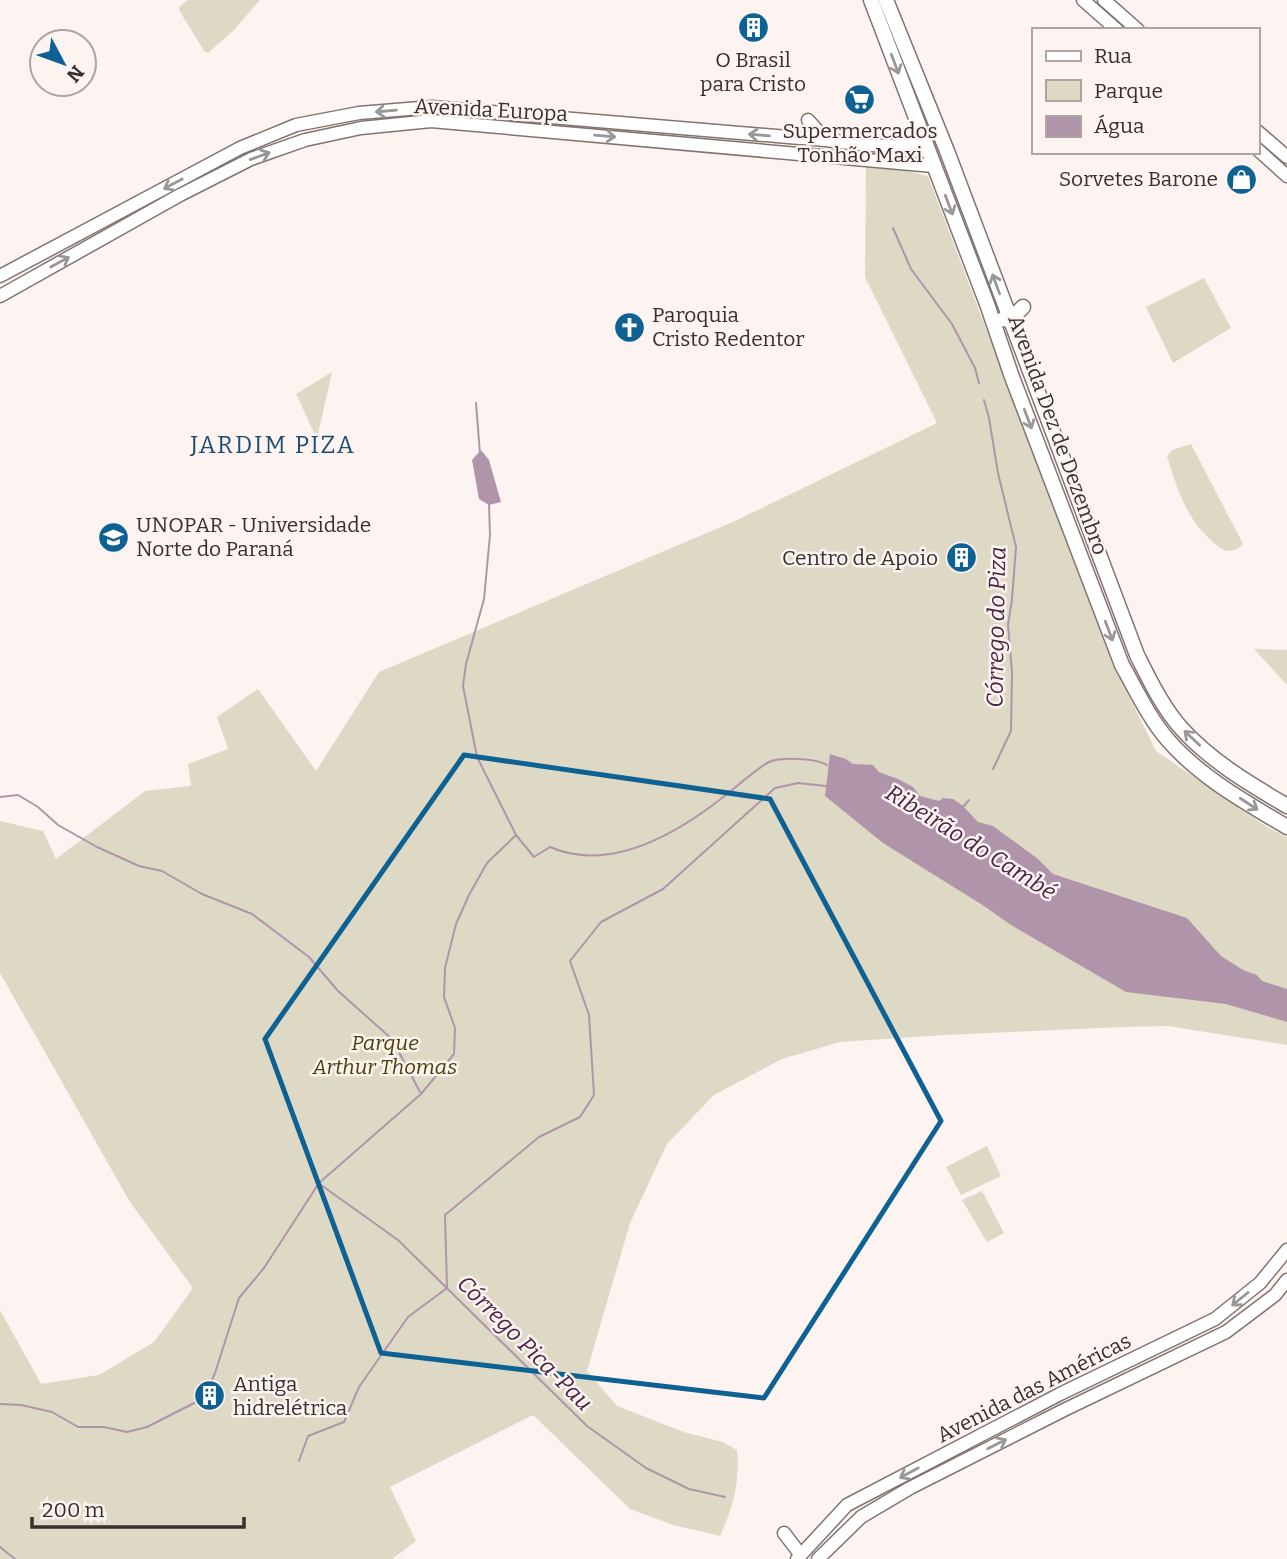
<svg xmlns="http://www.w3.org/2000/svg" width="1287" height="1559" font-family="Bitter,serif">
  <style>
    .green { fill: #ded9c5 }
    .water { fill: #b095aa }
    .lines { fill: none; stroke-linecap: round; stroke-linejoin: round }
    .stream { stroke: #b095aa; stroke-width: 2 }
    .major-casing { stroke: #827470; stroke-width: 15 }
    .highway-casing { stroke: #827470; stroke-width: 17 }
    .major { stroke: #fff; stroke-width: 12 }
    .highway { stroke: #fff; stroke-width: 14 }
    .oneway { stroke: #9a9896 }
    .marked { fill: none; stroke: #0e6193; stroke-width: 5; stroke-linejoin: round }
    .labels { text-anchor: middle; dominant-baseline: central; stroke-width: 5; stroke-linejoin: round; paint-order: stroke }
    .poi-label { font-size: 21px; fill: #36302e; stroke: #fdf3f1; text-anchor: start }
    .street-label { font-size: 21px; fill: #36302e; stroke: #fdf3f1 }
    .park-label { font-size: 21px; font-style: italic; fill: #4c4006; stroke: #fdf3f1 }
    .water-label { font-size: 23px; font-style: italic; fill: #492443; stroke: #fdf3f1 }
    .quarter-label { font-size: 24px; letter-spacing: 2px; fill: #1b4e72; stroke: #fdf3f1 }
  </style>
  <rect width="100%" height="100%" fill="#fdf3f1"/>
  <g class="green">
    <polygon points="188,0 260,0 234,30 208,53 204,51 179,10 180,6"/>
    <path d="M866,162l62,14 187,492 41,83 111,76 20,10v208l-119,-19 -45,1 -179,8 -104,7 -58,17 -68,36 -47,49 -37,79 -43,148 30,35 67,26 38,10 15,8c3,32 -4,58 -17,86l-47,-11 -43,-16 -97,-94 -143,72 26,54 -24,18h-392v-249l41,74 58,-9 55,-33 39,-54 -63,-86 -130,-229v-152l43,10 13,28 89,-68 46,-5 -3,-22 40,-15 -11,-32 41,-28 58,82 63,-99 356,-151 202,-98 -72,-146z"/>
    <polygon points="1204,278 1231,328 1173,363 1146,307"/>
    <polygon points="332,372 317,439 296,394"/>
    <path d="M1191,444l52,100c-10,10 -19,8 -29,-1 -28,-24 -36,-52 -47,-87l5,-6z"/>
    <polygon points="1254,649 1287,650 1287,685"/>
    <polygon points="987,1146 1001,1176 961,1195 946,1167"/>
    <polygon points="982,1191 1004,1233 987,1242 962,1200"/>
  </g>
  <g class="water">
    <polygon points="481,450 489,460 501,502 489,505 479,499 472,460"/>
    <polygon points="830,754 846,759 853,764 873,765 879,772 898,779 913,787 920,796 939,801 943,798 953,799 962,805 978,822 993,826 1038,859 1053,874 1187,918 1221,956 1243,970 1257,975 1262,981 1287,989 1287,1022 1226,1004 1126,992 1011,925 984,906 883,843 825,796"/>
  </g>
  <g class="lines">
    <g class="stream">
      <polyline points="893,228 911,269 952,324 975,368 979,383"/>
      <polyline points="984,400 989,418 998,473 1016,547 1012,599 1008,625 1012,672 1011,731 993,769"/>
      <polyline points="476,403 480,454"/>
      <polyline points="489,504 490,535 484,599 466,664 463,686 477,757 516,835"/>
      <polyline points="0,797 18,795 38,807 58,825 97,847 139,866 162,871 202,894 252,914 309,957 338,991 392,1039 420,1092"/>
      <polyline points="963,807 969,800"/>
      <polyline points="321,1185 398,1240 587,1426 646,1468 689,1489 725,1497"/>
      <path d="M0,1404l21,1 31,7 26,15h26l23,5 20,-5 57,-29 11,-25 24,-75 25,-30 55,-85 102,-89 33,-40 1,-26 -11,-31 1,-29 11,-44 13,-29 18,-32 29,-28 18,22 16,-10c60,26 126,-13 172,-49 14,-10 33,-29 47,-36 12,-5 47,-4 58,3"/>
      <polyline points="299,1461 308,1436 344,1422 359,1387 408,1317 447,1288 445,1215 539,1137 580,1117 594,1095 589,1015 570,961 601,922 663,889 775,788 798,783 826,786"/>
      <polyline points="0,1547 15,1559"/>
    </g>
    <defs>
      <g id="major">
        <polyline points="1083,0 1117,30"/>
        <polyline points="1104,0 1138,30"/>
        <polyline points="808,120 825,139"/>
        <polyline points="1257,131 1287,157"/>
        <polyline points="1257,149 1287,176"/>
        <path d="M0,276l240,-128 56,-23 63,-12 73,-6 368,31c33,1 97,15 124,4"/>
        <polyline points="0,296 180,195 251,159 305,140 361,128 431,121 933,166"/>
        <polyline points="784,1533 800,1554"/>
        <polyline points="797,1559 847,1505 1060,1394 1215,1319 1260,1283 1287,1250"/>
        <polyline points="818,1559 861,1517 910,1488 1066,1409 1226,1332 1275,1295 1287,1280"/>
      </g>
      <g id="highway">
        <path d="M871,0l116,304 25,73 110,288c14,25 27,53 46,75 32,37 77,62 119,87"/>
        <path d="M886,0l61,151 190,504c13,26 26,53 45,74 30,33 68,55 105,77"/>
        <polyline points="1003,319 1010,320 1023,307"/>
      </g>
    </defs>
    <use href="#major" class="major-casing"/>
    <use href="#highway" class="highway-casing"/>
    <use href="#major" class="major"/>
    <use href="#highway" class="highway"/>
  </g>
  <defs><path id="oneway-shaft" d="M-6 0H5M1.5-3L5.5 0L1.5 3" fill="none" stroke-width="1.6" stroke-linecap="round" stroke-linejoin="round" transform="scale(1.75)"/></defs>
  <g class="oneway">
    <use href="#oneway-shaft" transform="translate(895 64) rotate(69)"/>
    <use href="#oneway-shaft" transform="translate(386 111) rotate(175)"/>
    <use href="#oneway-shaft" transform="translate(759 135) rotate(-175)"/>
    <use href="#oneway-shaft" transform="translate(605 136) rotate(5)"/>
    <use href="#oneway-shaft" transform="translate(260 156) rotate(-20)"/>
    <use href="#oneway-shaft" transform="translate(173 184) rotate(152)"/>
    <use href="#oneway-shaft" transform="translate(949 205) rotate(69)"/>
    <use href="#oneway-shaft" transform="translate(60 262) rotate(-29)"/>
    <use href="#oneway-shaft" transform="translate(996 284) rotate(-110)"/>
    <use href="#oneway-shaft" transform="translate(1028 419) rotate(69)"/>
    <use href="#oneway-shaft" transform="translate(1109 631) rotate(69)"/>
    <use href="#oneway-shaft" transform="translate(1192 738) rotate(-137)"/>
    <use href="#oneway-shaft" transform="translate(1249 804) rotate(33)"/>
    <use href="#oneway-shaft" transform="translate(1240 1299) rotate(141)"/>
    <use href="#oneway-shaft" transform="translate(997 1444) rotate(-27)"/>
    <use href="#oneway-shaft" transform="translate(909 1473) rotate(152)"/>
  </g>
  <path class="marked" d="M464,755l306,44 171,322 -177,277 -383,-45 -116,-314z"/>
  <defs>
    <symbol id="building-disc" viewBox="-11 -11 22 22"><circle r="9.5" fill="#0e6193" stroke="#fdf3f1"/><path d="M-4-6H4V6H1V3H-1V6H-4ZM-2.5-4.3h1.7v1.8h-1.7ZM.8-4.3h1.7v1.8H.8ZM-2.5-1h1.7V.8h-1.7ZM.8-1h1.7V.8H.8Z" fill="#fff"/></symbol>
    <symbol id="supermarket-disc" viewBox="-11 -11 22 22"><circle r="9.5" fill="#0e6193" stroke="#fdf3f1"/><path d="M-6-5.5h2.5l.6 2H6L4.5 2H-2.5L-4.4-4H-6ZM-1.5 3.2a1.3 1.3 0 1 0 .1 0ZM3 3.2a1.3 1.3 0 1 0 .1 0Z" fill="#fff"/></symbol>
    <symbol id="shop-disc" viewBox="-11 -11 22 22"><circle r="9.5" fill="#0e6193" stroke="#fdf3f1"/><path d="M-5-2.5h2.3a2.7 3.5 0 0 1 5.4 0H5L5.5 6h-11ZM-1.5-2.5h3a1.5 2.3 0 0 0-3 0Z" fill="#fff"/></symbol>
    <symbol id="church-disc" viewBox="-11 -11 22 22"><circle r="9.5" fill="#0e6193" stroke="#fdf3f1"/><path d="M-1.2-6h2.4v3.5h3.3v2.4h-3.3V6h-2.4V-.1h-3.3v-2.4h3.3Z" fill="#fff"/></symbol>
    <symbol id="university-disc" viewBox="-11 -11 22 22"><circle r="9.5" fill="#0e6193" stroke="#fdf3f1"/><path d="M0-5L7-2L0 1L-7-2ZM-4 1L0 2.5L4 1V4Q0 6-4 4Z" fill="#fff"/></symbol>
  </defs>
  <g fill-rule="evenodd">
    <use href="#building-disc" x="736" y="10" width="35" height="35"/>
    <use href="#supermarket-disc" x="842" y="82" width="35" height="35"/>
    <use href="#shop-disc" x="1224" y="162" width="35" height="35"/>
    <use href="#church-disc" x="612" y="310" width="35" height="35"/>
    <use href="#university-disc" x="96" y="520" width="35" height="35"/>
    <use href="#building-disc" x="944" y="540" width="35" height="35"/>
    <use href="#building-disc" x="192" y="1378" width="35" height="35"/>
  </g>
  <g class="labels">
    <g class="poi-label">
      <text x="753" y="60" text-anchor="middle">O Brasil<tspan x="753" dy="24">para Cristo</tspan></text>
      <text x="860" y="131" text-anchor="middle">Supermercados<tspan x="860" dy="24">Tonhão Maxi</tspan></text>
      <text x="1218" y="179" text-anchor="end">Sorvetes Barone</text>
      <text x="652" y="315">Paroquia<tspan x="652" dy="24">Cristo Redentor</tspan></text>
      <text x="136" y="525">UNOPAR - Universidade<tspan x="136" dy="24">Norte do Paraná</tspan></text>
      <text x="938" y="558" text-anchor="end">Centro de Apoio</text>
      <text x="233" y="1384">Antiga<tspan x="233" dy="24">hidrelétrica</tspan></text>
    </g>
    <g class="street-label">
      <text transform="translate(491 110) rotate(3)">Avenida Europa</text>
      <text transform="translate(1058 435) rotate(70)">Avenida Dez de Dezembro</text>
      <text transform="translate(1034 1388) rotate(-27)">Avenida das Américas</text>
    </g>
    <g class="park-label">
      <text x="385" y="1043">Parque<tspan x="385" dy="24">Arthur Thomas</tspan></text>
    </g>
    <g class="water-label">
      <text transform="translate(996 627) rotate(-89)">Córrego do Piza</text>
      <text transform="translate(971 842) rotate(32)">Ribeirão do Cambé</text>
      <text transform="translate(525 1343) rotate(45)">Córrego Pica-Pau</text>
    </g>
    <g class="quarter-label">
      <text x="273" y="445">JARDIM PIZA</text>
    </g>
  </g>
  <rect x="1032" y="28" width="228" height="126" fill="#fdf3f1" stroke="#ada5a3" stroke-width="2"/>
  <rect x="1046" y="51" width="35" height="10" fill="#ffffff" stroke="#ada5a3" stroke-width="2"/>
  <text x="1094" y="63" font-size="21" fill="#36302e">Rua</text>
  <rect x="1046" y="80" width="35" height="21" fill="#ded9c5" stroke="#ada5a3" stroke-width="2"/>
  <text x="1094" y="98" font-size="21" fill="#36302e">Parque</text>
  <rect x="1046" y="116" width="35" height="21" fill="#b095aa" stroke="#ada5a3" stroke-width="2"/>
  <text x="1094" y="133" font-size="21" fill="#36302e">Água</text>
  <g transform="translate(63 63) rotate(131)"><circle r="33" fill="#fdf3f1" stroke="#ada5a3" stroke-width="2"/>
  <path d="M0-5L12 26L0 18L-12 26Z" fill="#0e6193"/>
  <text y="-10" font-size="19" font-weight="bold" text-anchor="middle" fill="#36302e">N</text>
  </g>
  <path d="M32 1517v10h212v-10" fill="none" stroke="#36302e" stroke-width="3.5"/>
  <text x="42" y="1517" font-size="21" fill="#36302e" stroke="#fdf3f1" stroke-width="5" paint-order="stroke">200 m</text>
</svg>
